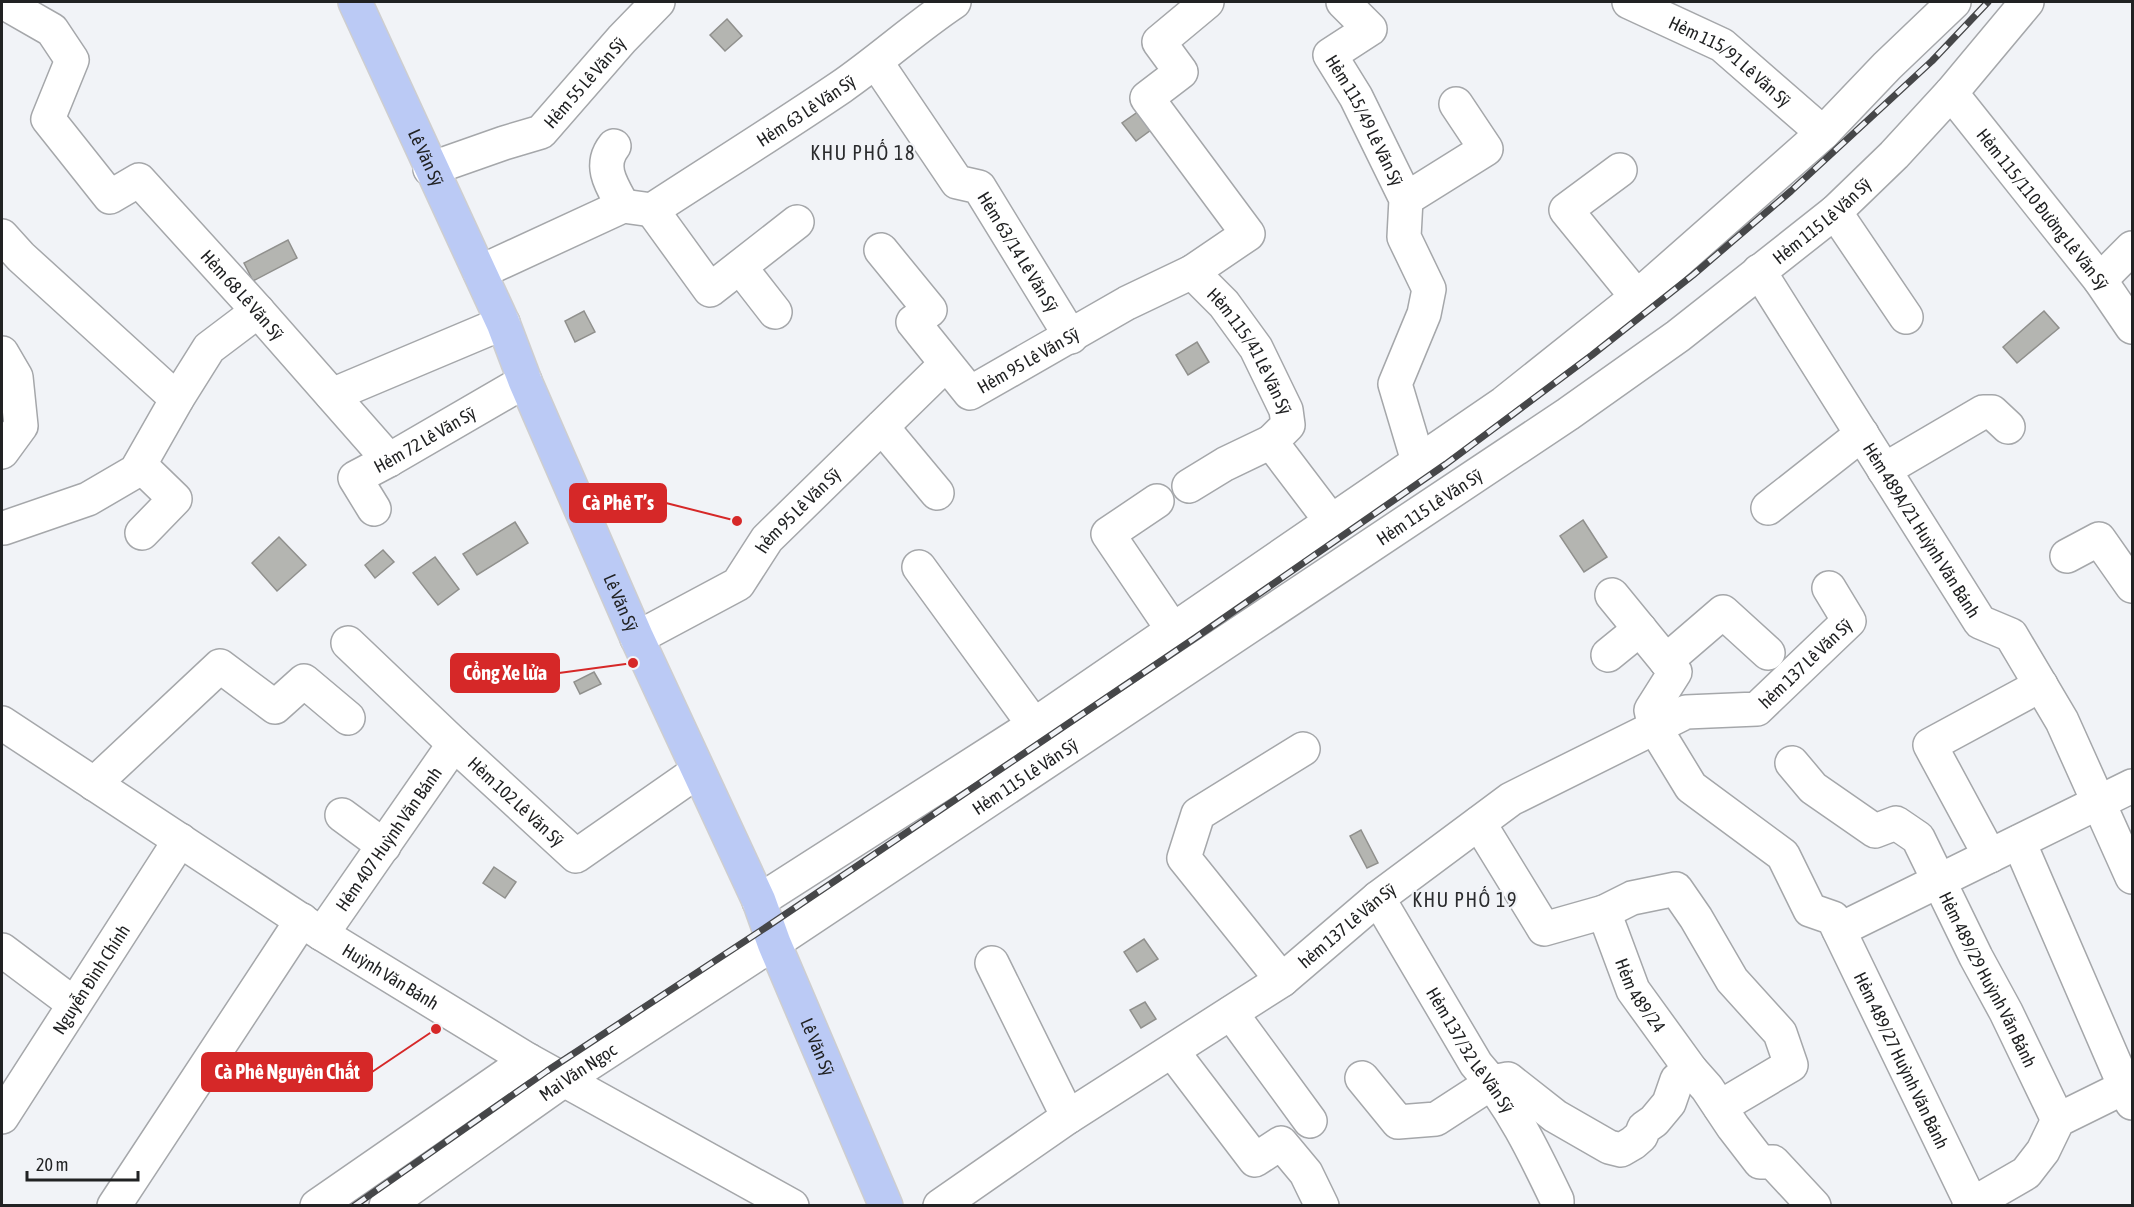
<svg xmlns="http://www.w3.org/2000/svg" width="2134" height="1207" font-family="'Asap Condensed',sans-serif">
  <style>
    .building { fill: #b4b5b1; stroke: #90908d; stroke-width: 1.5 }
    .lines { fill: none; stroke-linecap: round; stroke-linejoin: round }
    .minor-casing { stroke: #a5a7aa; stroke-width: 36 }
    .major-casing { stroke: #cececf; stroke-width: 36 }
    .minor { stroke: #fff; stroke-width: 33 }
    .major { stroke: #bbcaf5; stroke-width: 33 }
    .rail-casing { stroke: #464749; stroke-width: 7 }
    .rail { stroke: #f1f3f7; stroke-width: 4.5; stroke-dasharray: 14; stroke-linecap: butt }
    .labels { text-anchor: middle; dominant-baseline: central; stroke-width: 4.5; stroke-linejoin: round; paint-order: stroke }
    .street-label { font-size: 18px; fill: #212223; stroke: #f1f3f7 }
    .neighbourhood-label { font-size: 20px; letter-spacing: 1.5px; fill: #2a2b2d; stroke: #f1f3f7 }
    .leader { fill: none; stroke: #d62828; stroke-width: 2 }
    .callout-dot { fill: #d62828; stroke: #f1f3f7; stroke-width: 2 }
    .callout { fill: #d62828; stroke: #d62828; stroke-width: 2 }
    .callout-label { font-size: 20px; text-anchor: middle; font-weight: bold; fill: #fff }
  </style>
  <rect width="100%" height="100%" fill="#f1f3f7"/>
  <g class="building">
    <polygon points="727,19 742,36 725,51 710,35"/>
    <polygon points="1142,109 1155,127 1136,141 1122,123"/>
    <polygon points="288,240 297,258 253,281 244,263"/>
    <polygon points="584,311 595,332 575,342 565,321"/>
    <polygon points="2044,311 2059,328 2017,363 2003,347"/>
    <polygon points="1197,342 1209,362 1188,375 1176,355"/>
    <polygon points="1583,520 1607,557 1584,572 1560,536"/>
    <polygon points="515,522 528,543 477,575 463,554"/>
    <polygon points="279,537 306,565 277,591 252,563"/>
    <polygon points="383,550 394,562 375,578 365,565"/>
    <polygon points="435,557 459,589 438,605 413,573"/>
    <polygon points="594,672 601,684 580,694 574,682"/>
    <polygon points="1361,830 1378,863 1367,868 1350,836"/>
    <polygon points="494,867 516,882 505,898 483,883"/>
    <polygon points="1144,939 1158,959 1137,972 1124,952"/>
    <polygon points="1145,1002 1156,1019 1141,1028 1130,1010"/>
  </g>
  <g class="lines">
    <defs>
      <g id="minor">
        <path id="s1" d="M3,2l49,28 20,30 -24,59 62,78 29,-17 119,131 131,149"/>
        <path id="s2" d="M1343,2l27,27 -40,26 26,42 50,102 -2,38 25,52 -5,25 -29,70 23,77"/>
        <path id="s3" d="M1629,2l93,43 101,88"/>
        <path id="s4" d="M876,62l81,120 22,5 92,150"/>
        <path id="s5" d="M1951,93l149,187 32,47"/>
        <path d="M614,146c-16,20 -2,40 9,60"/>
        <path id="s6" d="M430,169l74,-26 37,-11 81,-93 36,-37"/>
        <polyline points="1620,170 1566,210 1637,297"/>
        <polyline points="1406,199 1486,149 1456,104"/>
        <polyline points="652,210 710,290 797,222"/>
        <polyline points="1835,212 1906,317"/>
        <polyline points="2,236 21,257 177,399"/>
        <path id="s7" d="M881,250l49,60 -17,12 57,71 157,-90 65,-31 56,-38 -101,-136 34,-26 -22,-30 48,-40"/>
        <polyline points="740,267 775,312"/>
        <path id="s8" d="M1759,271l221,351 31,13 51,86 70,156"/>
        <path id="s9" d="M480,272l143,-66 29,4c63,-41 127,-81 189,-123 39,-27 74,-59 113,-85"/>
        <path id="s10" d="M1192,272l32,32 32,44 30,62 2,15 -17,17 60,79"/>
        <polyline points="2100,280 2132,248"/>
        <polyline points="2,353 16,377 21,426 2,452"/>
        <polyline points="332,395 503,323"/>
        <polyline points="882,427 937,493"/>
        <polyline points="140,465 175,499 142,533"/>
        <polyline points="1884,470 1983,412 1992,412 2008,427"/>
        <polyline points="1189,486 1225,464 1271,442"/>
        <polyline points="1157,501 1108,534 1173,630"/>
        <polyline points="1768,508 1862,434"/>
        <path id="s11" d="M374,509l-19,-31 34,-18 136,-79"/>
        <polyline points="4,528 88,499 136,471 177,399 209,348 258,311"/>
        <polyline points="2067,556 2099,539 2132,586"/>
        <polyline points="919,567 1034,725"/>
        <path id="s12" d="M1612,595l63,77 -24,38 4,18 36,59 92,68 27,55 23,8 138,285"/>
        <path id="s13" d="M637,638l101,-54 29,-45 179,-175"/>
        <path id="s14" d="M348,643l106,101 122,112 122,-85"/>
        <polyline points="1608,655 1640,629"/>
        <polyline points="1666,661 1723,612 1768,653"/>
        <path id="s15" d="M2,723l320,211 206,126 264,146"/>
        <path id="s16" d="M1792,763l21,25 62,43 21,-8 22,15 58,119 30,55 52,108"/>
        <polyline points="94,784 220,666 275,707 304,681 348,718"/>
        <polyline points="342,815 384,846"/>
        <path id="s17" d="M1479,823l65,106 60,-17 29,78 58,80 16,18 26,39 27,35h13l41,44"/>
        <polyline points="2019,842 2132,1103"/>
        <polyline points="1990,856 1930,745 2041,685"/>
        <path id="s18" d="M1378,898l98,166c34,38 59,90 81,136v6"/>
        <polyline points="759,901 1034,725 1504,403 1637,297 1823,133 1887,66 1954,2"/>
        <polyline points="1604,912 1632,898 1676,889 1696,918 1732,980 1780,1033 1791,1065 1720,1107"/>
        <polyline points="1839,930 2132,786"/>
        <path id="s19" d="M322,934l132,-190"/>
        <polyline points="2,950 74,1004"/>
        <polyline points="992,963 1068,1117"/>
        <polyline points="1282,980 1184,858 1198,814 1303,749"/>
        <polyline points="1231,1013 1310,1121"/>
        <polyline points="1172,1051 1255,1160 1281,1143 1306,1173 1322,1206"/>
        <polyline points="1362,1078 1398,1122 1436,1119 1493,1082 1508,1079 1555,1116 1609,1147 1621,1150 1633,1143 1641,1136 1644,1128 1654,1121 1669,1103 1677,1080 1691,1070"/>
        <path id="s20" d="M2,1117l178,-277"/>
        <polyline points="114,1206 302,920"/>
        <polyline points="317,1206 528,1060"/>
        <path id="s21" d="M386,1206l178,-126 210,-137 794,-529 110,-78 157,-124 59,-57 57,-62 76,-91"/>
        <path id="s22" d="M940,1206l128,-89 214,-137 96,-82 133,-99 175,-87 71,-3 92,-88 -20,-33"/>
        <polyline points="1969,1206 2026,1173 2043,1151 2058,1120 2125,1087"/>
      </g>
      <g id="major">
        <path id="s23" d="M355,2l148,321 22,58 112,257 122,263 15,42 112,263"/>
      </g>
    </defs>
    <use href="#minor" class="minor-casing"/>
    <use href="#major" class="major-casing"/>
    <use href="#minor" class="minor"/>
    <use href="#major" class="major"/>
    <defs>
      <polyline id="rail" points="354,1206 547,1071 768,926 1195,638 1446,464 1592,355 1693,275 1791,191 1932,61 1988,2"/>
    </defs>
    <use href="#rail" class="rail-casing"/>
    <use href="#rail" class="rail"/>
  </g>
  <g class="labels">
    <g class="street-label">
      <text stroke="none"><textPath href="#s3" startOffset="118">Hẻm 115/91 Lê Văn Sỹ</textPath></text>
      <text stroke="none"><textPath href="#s6" startOffset="183">Hẻm 55 Lê Văn Sỹ</textPath></text>
      <text stroke="none"><textPath href="#s9" startOffset="370">Hẻm 63 Lê Văn Sỹ</textPath></text>
      <text stroke="none"><textPath href="#s2" startOffset="160">Hẻm 115/49 Lê Văn Sỹ</textPath></text>
      <text stroke="none"><textPath href="#s23" startOffset="171">Lê Văn Sỹ</textPath></text>
      <text stroke="none"><textPath href="#s5" startOffset="148">Hẻm 115/110 Đường Lê Văn Sỹ</textPath></text>
      <text stroke="none"><textPath href="#s21" startOffset="1742">Hẻm 115 Lê Văn Sỹ</textPath></text>
      <text stroke="none"><textPath href="#s4" startOffset="243">Hẻm 63/14 Lê Văn Sỹ</textPath></text>
      <text stroke="none"><textPath href="#s1" startOffset="444">Hẻm 68 Lê Văn Sỹ</textPath></text>
      <text stroke="none"><textPath href="#s10" startOffset="99">Hẻm 115/41 Lê Văn Sỹ</textPath></text>
      <text stroke="none"><textPath href="#s7" startOffset="256">Hẻm 95 Lê Văn Sỹ</textPath></text>
      <text stroke="none"><textPath href="#s11" startOffset="116">Hẻm 72 Lê Văn Sỹ</textPath></text>
      <text stroke="none"><textPath href="#s21" startOffset="1256">Hẻm 115 Lê Văn Sỹ</textPath></text>
      <text stroke="none"><textPath href="#s13" startOffset="210">hẻm 95 Lê Văn Sỹ</textPath></text>
      <text stroke="none"><textPath href="#s8" startOffset="306">Hẻm 489A/21 Huỳnh Văn Bánh</textPath></text>
      <text stroke="none"><textPath href="#s23" startOffset="657">Lê Văn Sỹ</textPath></text>
      <text stroke="none"><textPath href="#s22" startOffset="1035">hẻm 137 Lê Văn Sỹ</textPath></text>
      <text stroke="none"><textPath href="#s21" startOffset="770">Hẻm 115 Lê Văn Sỹ</textPath></text>
      <text stroke="none"><textPath href="#s14" startOffset="231">Hẻm 102 Lê Văn Sỹ</textPath></text>
      <text stroke="none"><textPath href="#s19" startOffset="116">Hẻm 407 Huỳnh Văn Bánh</textPath></text>
      <text stroke="none"><textPath href="#s22" startOffset="495">hẻm 137 Lê Văn Sỹ</textPath></text>
      <text stroke="none"><textPath href="#s15" startOffset="464">Huỳnh Văn Bánh</textPath></text>
      <text stroke="none"><textPath href="#s20" startOffset="164">Nguyễn Đình Chính</textPath></text>
      <text stroke="none"><textPath href="#s16" startOffset="315">Hẻm 489/29 Huỳnh Văn Bánh</textPath></text>
      <text stroke="none"><textPath href="#s17" startOffset="278">Hẻm 489/24</textPath></text>
      <text stroke="none"><textPath href="#s23" startOffset="1143">Lê Văn Sỹ</textPath></text>
      <text stroke="none"><textPath href="#s18" startOffset="178">Hẻm 137/32 Lê Văn Sỹ</textPath></text>
      <text stroke="none"><textPath href="#s12" startOffset="590">Hẻm 489/27 Huỳnh Văn Bánh</textPath></text>
      <text stroke="none"><textPath href="#s21" startOffset="234">Mai Văn Ngọc</textPath></text>
    </g>
    <g class="neighbourhood-label">
      <text x="863" y="152">KHU PHỐ 18</text>
      <text x="1465" y="899">KHU PHỐ 19</text>
    </g>
  </g>
  <path class="leader" d="M737 521L666 503M633 663L559 673M436 1029L372 1072"/>
  <g class="callout-dot">
    <circle cx="737" cy="521" r="6"/>
    <circle cx="633" cy="663" r="6"/>
    <circle cx="436" cy="1029" r="6"/>
  </g>
  <g class="callout">
    <rect x="570" y="484" width="96" height="38" rx="6"/>
    <rect x="451" y="654" width="108" height="38" rx="6"/>
    <rect x="202" y="1053" width="170" height="38" rx="6"/>
  </g>
  <g class="callout-label">
    <text x="618" y="510">Cà Phê T’s</text>
    <text x="505" y="680">Cổng Xe lửa</text>
    <text x="287" y="1079">Cà Phê Nguyên Chất</text>
  </g>
  <rect width="2134" height="1207" fill="none" stroke="#212223" stroke-width="6"/>
  <path d="M27 1171v9h111v-9" fill="none" stroke="#212223" stroke-width="3"/>
  <text x="36" y="1171" font-size="18" fill="#212223" stroke="#f1f3f7" stroke-width="4.5" paint-order="stroke">20 m</text>
</svg>
